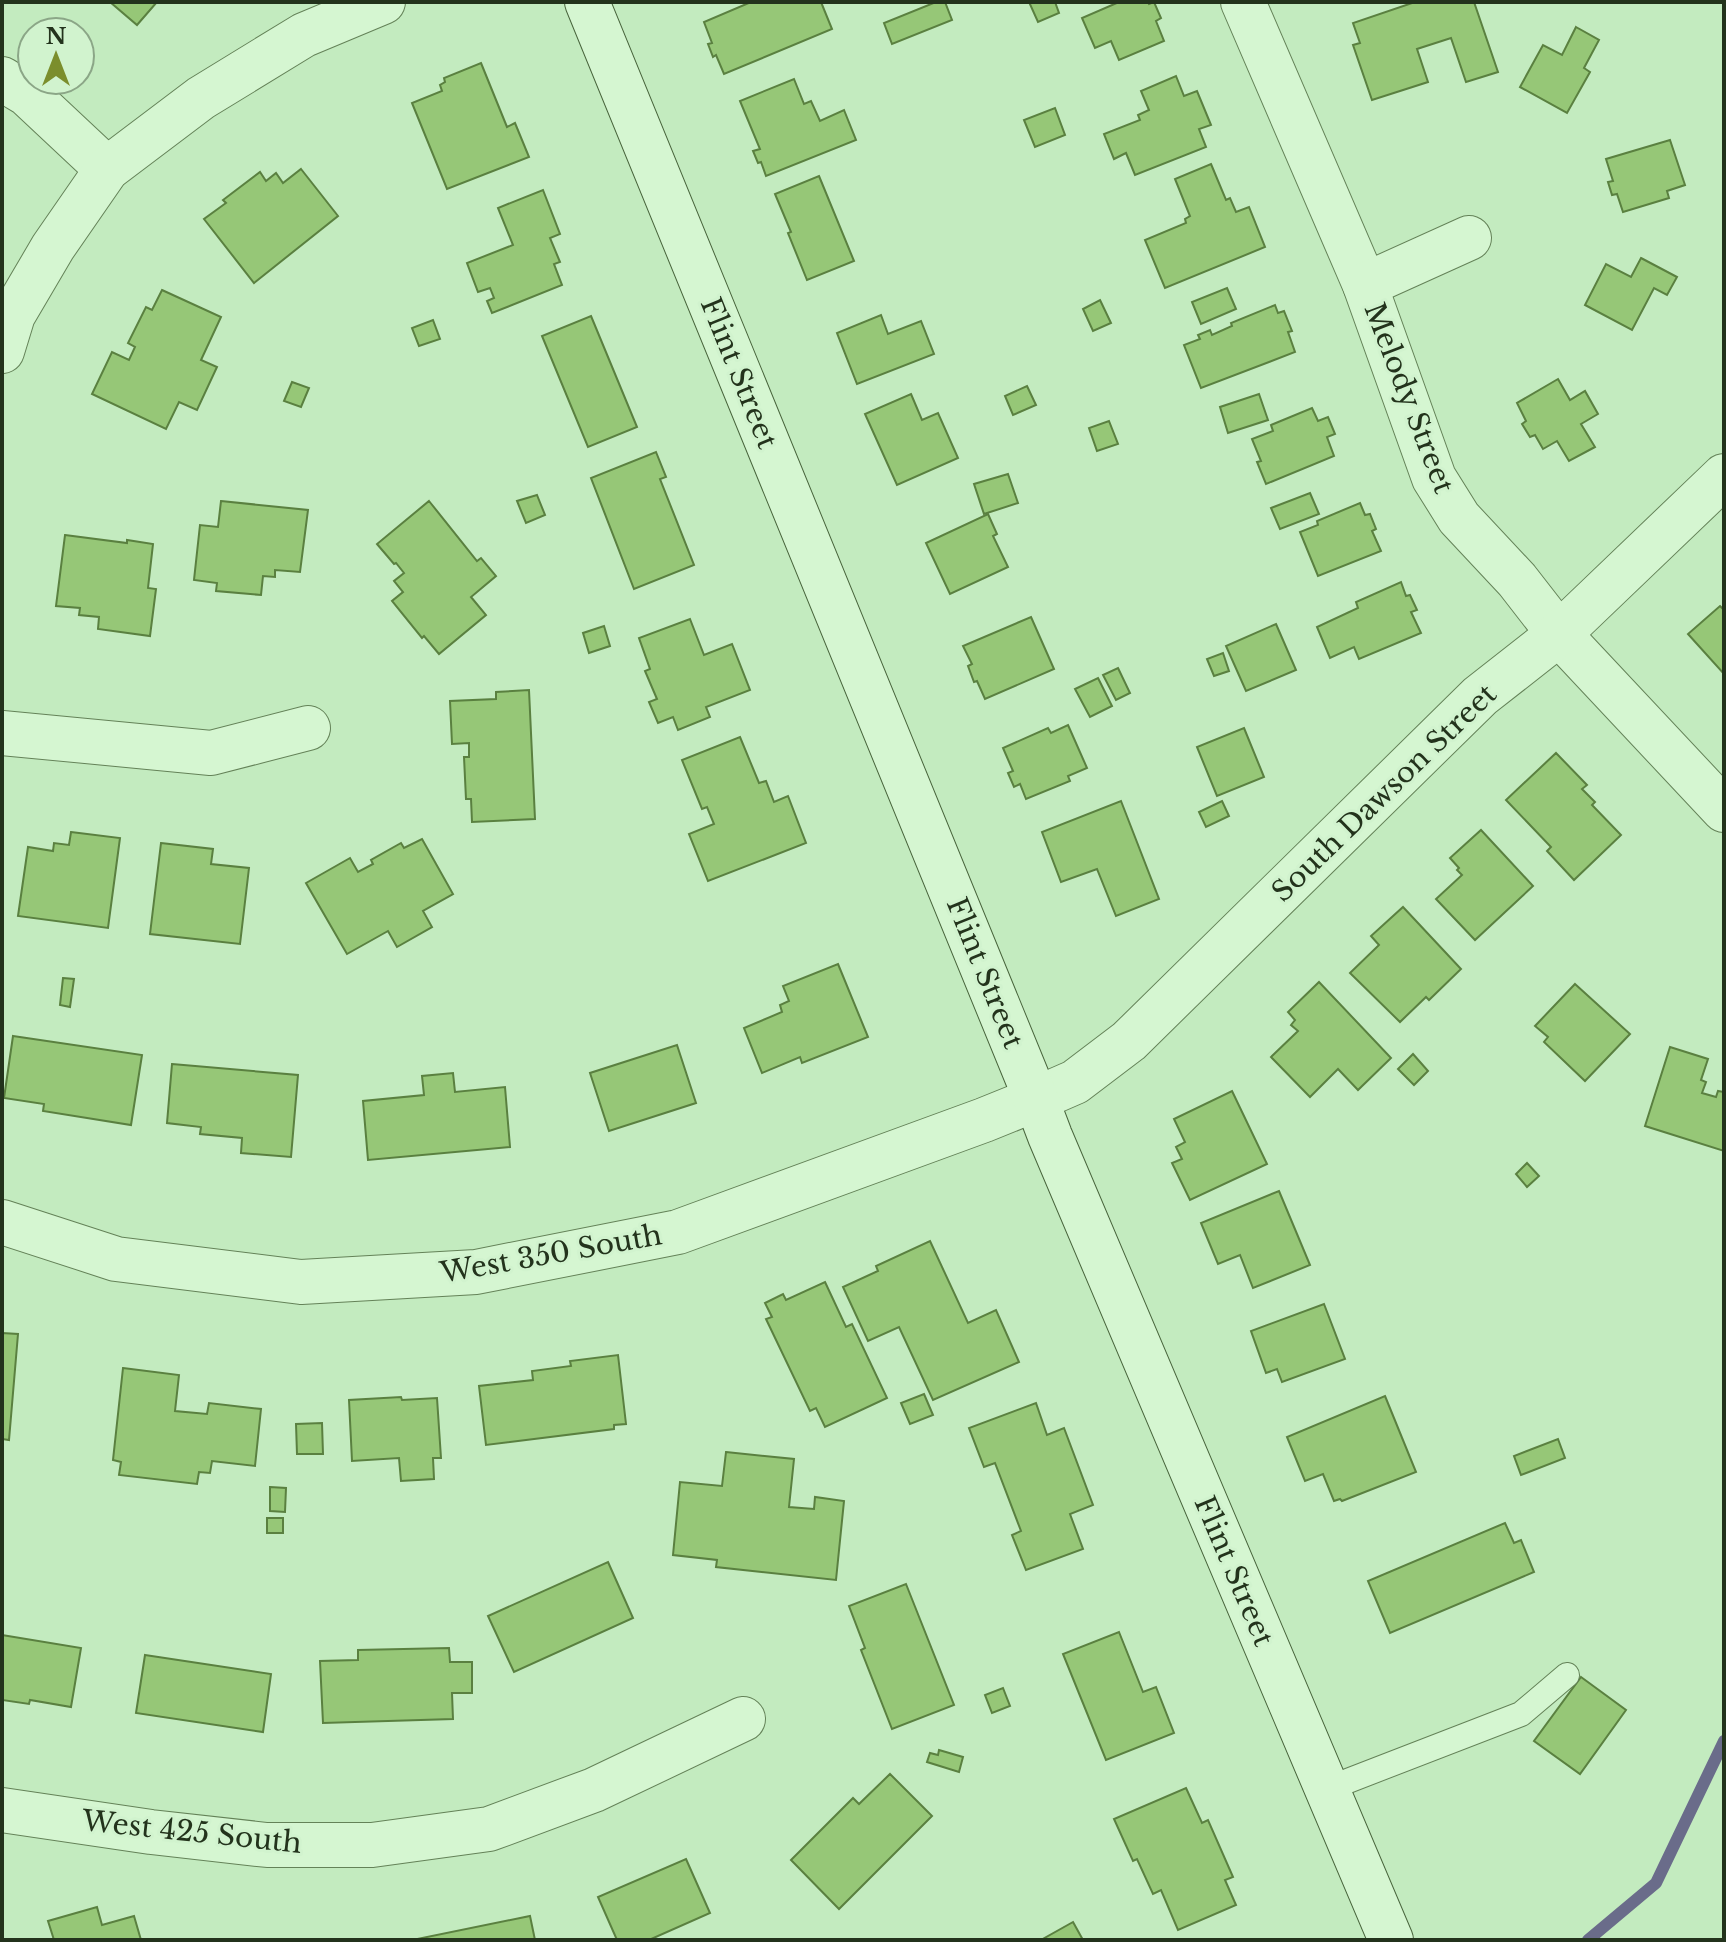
<svg xmlns="http://www.w3.org/2000/svg" width="1726" height="1942" font-family="'Libre Baskerville',serif">
  <style>
    .lines { fill: none; stroke-linecap: round; stroke-linejoin: round }
    .stream { stroke: #6a6c8a; stroke-width: 12 }
    .building { fill: #96c777; stroke: #5a8040; stroke-width: 2 }
    .lane-casing { stroke: #648258; stroke-width: 26 }
    .street-casing { stroke: #648258; stroke-width: 46 }
    .secondary-casing { stroke: #48643c; stroke-width: 46 }
    .lane { stroke: #d5f6d1; stroke-width: 24 }
    .street { stroke: #d5f6d1; stroke-width: 44 }
    .secondary { stroke: #d5f6d1; stroke-width: 44 }
    .labels { text-anchor: middle; dominant-baseline: central; stroke-width: 6; stroke-linejoin: round; paint-order: stroke }
    .street-label { font-size: 28px; fill: #23331c; stroke: #d1f3ce }
  </style>
  <rect width="100%" height="100%" fill="#c3ebbf"/>
  <g class="lines">
    <polyline class="stream" points="1588,1940 1656,1883 1724,1741"/>
  </g>
  <g class="building">
    <polygon points="110,2 157,2 137,25"/>
    <polygon points="751,2 821,2 832,29 724,74 716,55 713,57 708,44 712,43 704,22"/>
    <polygon points="936,2 945,2 952,20 892,44 884,23"/>
    <polygon points="1029,2 1055,2 1059,13 1038,22"/>
    <polygon points="1119,2 1148,2 1149,4 1154,2 1161,18 1156,21 1164,41 1119,60 1111,41 1095,48 1082,18"/>
    <polygon points="1415,2 1474,2 1498,72 1466,82 1451,38 1417,49 1428,82 1372,100 1353,45 1360,43 1353,23"/>
    <polygon points="1576,27 1599,40 1584,68 1590,72 1567,113 1520,87 1543,45 1562,55"/>
    <polygon points="481,63 507,127 515,123 529,157 447,189 412,103 442,91 440,85 445,82 444,78"/>
    <polygon points="1176,76 1184,96 1197,91 1211,125 1199,129 1206,147 1135,175 1126,153 1114,159 1104,134 1140,120 1138,115 1149,110 1141,91"/>
    <polygon points="794,79 804,104 811,101 820,121 844,110 856,140 766,176 761,162 758,163 753,151 760,149 740,101"/>
    <polygon points="1055,108 1065,135 1035,147 1024,120"/>
    <polygon points="1670,140 1685,185 1667,191 1669,198 1623,212 1617,194 1612,195 1608,182 1613,181 1606,159"/>
    <polygon points="1211,164 1226,200 1230,198 1236,212 1249,207 1265,247 1165,288 1145,240 1186,223 1185,219 1190,216 1175,179"/>
    <polygon points="301,169 338,216 254,283 204,219 226,203 223,200 260,172 266,181 276,173 283,183"/>
    <polygon points="819,176 854,261 807,280 788,233 791,232 775,194"/>
    <polygon points="543,190 560,234 550,238 560,262 554,264 562,285 492,313 487,301 494,298 490,288 478,292 467,263 513,245 498,208"/>
    <polygon points="1641,258 1677,277 1667,295 1654,288 1632,330 1585,305 1606,264 1631,277"/>
    <polygon points="1227,288 1236,309 1201,324 1192,302"/>
    <polygon points="162,290 221,317 201,360 217,367 197,410 179,402 166,429 92,394 112,352 129,360 135,347 128,343 146,307 152,310"/>
    <polygon points="1100,300 1111,323 1093,331 1083,309"/>
    <polygon points="1275,305 1278,313 1284,311 1292,331 1288,332 1295,352 1201,388 1184,345 1200,339 1198,335 1210,330 1212,335 1232,326 1231,323"/>
    <polygon points="881,315 888,334 921,321 934,354 857,384 837,333"/>
    <polygon points="591,316 637,427 588,447 542,336"/>
    <polygon points="433,320 440,339 419,346 412,328"/>
    <polygon points="1558,379 1570,400 1585,391 1598,414 1581,424 1595,447 1569,461 1557,441 1543,449 1535,435 1530,437 1522,424 1526,421 1517,403"/>
    <polygon points="292,382 309,388 301,407 284,401"/>
    <polygon points="1027,386 1036,405 1013,415 1005,396"/>
    <polygon points="911,394 922,420 938,413 958,458 897,485 865,414"/>
    <polygon points="1259,394 1268,420 1228,433 1220,407"/>
    <polygon points="1312,408 1318,421 1328,417 1335,434 1327,437 1334,456 1266,484 1257,462 1261,461 1252,439 1273,431 1271,425"/>
    <polygon points="1109,421 1118,444 1097,451 1089,428"/>
    <polygon points="656,452 666,477 660,479 694,565 634,589 591,478"/>
    <polygon points="1008,474 1018,503 984,514 974,484"/>
    <polygon points="1310,493 1319,514 1280,529 1271,508"/>
    <polygon points="537,495 545,515 526,523 517,501"/>
    <polygon points="221,501 308,510 300,572 275,570 275,577 263,576 261,595 216,591 217,583 194,580 200,525 218,527"/>
    <polygon points="429,501 477,561 481,558 496,576 471,597 486,615 439,654 424,636 422,638 392,601 403,592 394,581 404,573 396,563 394,564 377,544"/>
    <polygon points="1360,503 1365,515 1370,514 1376,529 1372,531 1381,551 1318,576 1300,532 1318,525 1317,521"/>
    <polygon points="988,514 997,534 993,536 1008,567 950,594 926,543"/>
    <polygon points="65,535 127,543 127,540 153,544 148,588 156,589 150,636 98,629 99,617 79,615 80,608 56,606"/>
    <polygon points="1401,582 1406,596 1410,595 1417,610 1411,612 1421,633 1359,659 1354,647 1330,658 1317,627 1358,608 1356,602"/>
    <polygon points="1720,606 1724,610 1724,674 1688,634"/>
    <polygon points="1031,617 1054,669 985,699 977,681 974,682 968,666 972,664 963,646"/>
    <polygon points="690,619 704,655 732,644 750,690 706,707 710,717 678,730 673,717 658,723 649,702 657,699 645,671 650,669 639,638"/>
    <polygon points="1276,624 1296,670 1246,691 1226,646"/>
    <polygon points="604,626 610,646 589,653 583,633"/>
    <polygon points="1223,653 1229,671 1214,676 1207,659"/>
    <polygon points="1118,668 1130,693 1116,700 1103,675"/>
    <polygon points="1098,678 1112,706 1090,717 1075,689"/>
    <polygon points="529,690 535,819 472,822 471,799 466,799 464,757 469,757 469,743 452,744 450,701 496,699 496,692"/>
    <polygon points="1068,725 1087,768 1068,776 1070,781 1026,799 1020,784 1014,787 1008,773 1013,771 1003,748 1048,728 1051,733"/>
    <polygon points="1244,728 1264,777 1217,796 1197,747"/>
    <polygon points="740,737 759,783 766,781 774,802 788,796 806,843 708,881 689,834 714,824 707,807 702,809 682,760"/>
    <polygon points="1556,753 1587,785 1582,789 1595,802 1592,805 1621,835 1574,880 1547,851 1551,847 1506,800"/>
    <polygon points="1121,801 1159,899 1116,916 1097,869 1061,882 1042,832"/>
    <polygon points="1222,801 1229,816 1206,827 1199,812"/>
    <polygon points="1481,830 1533,886 1475,940 1436,899 1462,875 1457,870 1459,868 1450,858"/>
    <polygon points="71,832 120,838 108,928 18,916 28,847 53,851 54,843 69,845"/>
    <polygon points="422,839 453,894 423,911 432,927 397,947 388,931 347,954 306,883 350,858 358,872 373,864 371,860 401,843 404,848"/>
    <polygon points="161,843 213,849 211,864 249,868 240,944 150,934"/>
    <polygon points="1403,907 1461,969 1429,1000 1426,997 1400,1022 1350,973 1379,945 1371,936"/>
    <polygon points="838,964 868,1037 802,1063 800,1057 762,1073 744,1028 782,1012 780,1005 789,1001 783,986"/>
    <polygon points="63,978 74,979 70,1007 60,1005"/>
    <polygon points="1319,982 1391,1058 1358,1090 1338,1069 1310,1097 1271,1057 1298,1031 1291,1025 1295,1020 1288,1012"/>
    <polygon points="1575,984 1630,1034 1585,1081 1544,1042 1548,1037 1535,1026"/>
    <polygon points="13,1036 142,1055 131,1125 43,1111 44,1104 4,1098"/>
    <polygon points="677,1045 696,1103 609,1131 590,1073"/>
    <polygon points="1670,1047 1708,1059 1701,1080 1706,1082 1702,1093 1716,1097 1718,1091 1724,1092 1724,1151 1645,1126"/>
    <polygon points="1413,1054 1428,1071 1414,1085 1398,1069"/>
    <polygon points="172,1064 298,1075 291,1157 241,1153 242,1138 200,1134 201,1127 167,1123"/>
    <polygon points="453,1073 455,1092 505,1087 510,1147 368,1160 363,1101 424,1095 422,1076"/>
    <polygon points="1232,1091 1267,1164 1190,1200 1172,1163 1182,1159 1176,1147 1185,1142 1174,1119"/>
    <polygon points="1527,1163 1539,1176 1527,1187 1516,1174"/>
    <polygon points="1279,1191 1310,1265 1253,1288 1240,1255 1218,1264 1201,1223"/>
    <polygon points="930,1241 968,1323 996,1310 1019,1362 933,1400 899,1327 868,1341 843,1287 878,1271 876,1266"/>
    <polygon points="825,1282 846,1327 852,1324 887,1398 825,1427 816,1408 810,1411 766,1319 772,1317 765,1303 783,1294 786,1300"/>
    <polygon points="1324,1304 1345,1359 1282,1382 1277,1369 1266,1373 1251,1331"/>
    <polygon points="2,1333 18,1334 9,1440 2,1439"/>
    <polygon points="618,1355 626,1424 614,1425 614,1429 486,1445 479,1386 533,1380 532,1371 571,1366 570,1361"/>
    <polygon points="123,1368 179,1375 175,1411 207,1414 209,1403 261,1409 255,1466 212,1461 210,1473 199,1472 197,1484 119,1475 121,1462 113,1460"/>
    <polygon points="924,1394 933,1415 910,1424 901,1403"/>
    <polygon points="1385,1396 1416,1472 1342,1501 1340,1499 1334,1501 1323,1474 1305,1481 1287,1437"/>
    <polygon points="401,1397 402,1400 437,1398 441,1458 433,1458 434,1479 401,1481 399,1458 352,1461 349,1400"/>
    <polygon points="1036,1403 1047,1435 1064,1428 1093,1505 1070,1514 1083,1549 1026,1570 1012,1535 1021,1531 995,1463 984,1467 969,1428"/>
    <polygon points="322,1423 323,1454 297,1454 296,1424"/>
    <polygon points="1558,1439 1565,1458 1521,1475 1514,1456"/>
    <polygon points="726,1452 794,1459 789,1507 814,1509 815,1497 844,1501 836,1580 716,1567 717,1560 673,1555 680,1482 722,1486"/>
    <polygon points="270,1487 286,1488 285,1512 270,1511"/>
    <rect x="267" y="1518" width="16" height="15"/>
    <polygon points="1505,1523 1514,1543 1521,1540 1534,1572 1390,1633 1368,1581"/>
    <polygon points="608,1562 633,1618 514,1672 488,1616"/>
    <polygon points="906,1584 954,1705 892,1729 861,1650 865,1648 849,1606"/>
    <polygon points="1119,1632 1143,1692 1156,1687 1174,1733 1106,1760 1063,1654"/>
    <polygon points="2,1635 81,1648 71,1707 30,1700 29,1704 2,1700"/>
    <polygon points="449,1648 450,1662 472,1662 472,1693 452,1693 453,1719 323,1723 320,1661 358,1660 358,1650"/>
    <polygon points="145,1655 271,1674 263,1732 136,1713"/>
    <polygon points="1581,1677 1626,1710 1580,1774 1534,1741"/>
    <polygon points="1003,1688 1010,1706 992,1713 985,1695"/>
    <polygon points="939,1750 963,1757 959,1772 927,1762 930,1753 938,1755"/>
    <polygon points="890,1774 932,1816 839,1909 791,1860 853,1798 859,1804"/>
    <polygon points="1186,1788 1202,1823 1208,1820 1233,1877 1225,1880 1236,1905 1178,1930 1161,1890 1153,1894 1137,1859 1133,1861 1114,1819"/>
    <polygon points="686,1859 710,1913 649,1940 617,1940 598,1897"/>
    <polygon points="97,1907 102,1925 134,1916 141,1940 54,1940 48,1921"/>
    <polygon points="530,1916 535,1940 417,1940 417,1939"/>
    <polygon points="1073,1922 1083,1940 1041,1940"/>
  </g>
  <g class="lines">
    <defs>
      <polyline id="lane" points="1327,1789 1521,1714 1567,1675"/>
      <g id="street">
        <polyline points="1243,2 1365,285 1434,478 1459,518 1517,580 1559,634 1724,810"/>
        <polyline points="2,79 27,94 107,169"/>
        <polyline points="1365,285 1469,238"/>
        <polyline points="2,351 13,315 53,247 107,169 201,98 304,35 383,2"/>
        <polyline points="2,733 211,753 308,728"/>
        <polyline points="2,1222 116,1259 301,1282 476,1272 678,1232 984,1120 1036,1099 1075,1082 1129,1041 1480,696 1559,634 1724,476"/>
        <polyline points="2,1810 151,1832 267,1845 372,1845 489,1829 594,1790 743,1719"/>
      </g>
      <polyline id="secondary" points="587,2 1036,1099 1050,1136 1391,1940"/>
    </defs>
    <use href="#lane" class="lane-casing"/>
    <use href="#street" class="street-casing"/>
    <use href="#secondary" class="secondary-casing"/>
    <use href="#lane" class="lane"/>
    <use href="#street" class="street"/>
    <use href="#secondary" class="secondary"/>
  </g>
  <g class="labels">
    <g class="street-label">
      <text transform="translate(739 373) rotate(68)">Flint Street</text>
      <text transform="translate(1409 398) rotate(69)">Melody Street</text>
      <text transform="translate(1384 793) rotate(-44)">South Dawson Street</text>
      <text transform="translate(985 973) rotate(68)">Flint Street</text>
      <text transform="translate(551 1254) rotate(-10)">West 350 South</text>
      <text transform="translate(1234 1571) rotate(67)">Flint Street</text>
      <text transform="translate(192 1832) rotate(6)">West 425 South</text>
    </g>
  </g>
  <rect width="1726" height="1942" fill="none" stroke="#23331c" stroke-width="8"/>
  <g transform="translate(56 56)"><circle r="38" fill="#d1f3ce" stroke="#8ba687" stroke-width="2"/>
  <path d="M0-6L14 30L0 20L-14 30Z" fill="#7b8e2c"/>
  <text y="-12" font-size="22" font-weight="bold" text-anchor="middle" fill="#23331c">N</text>
  </g>
</svg>
